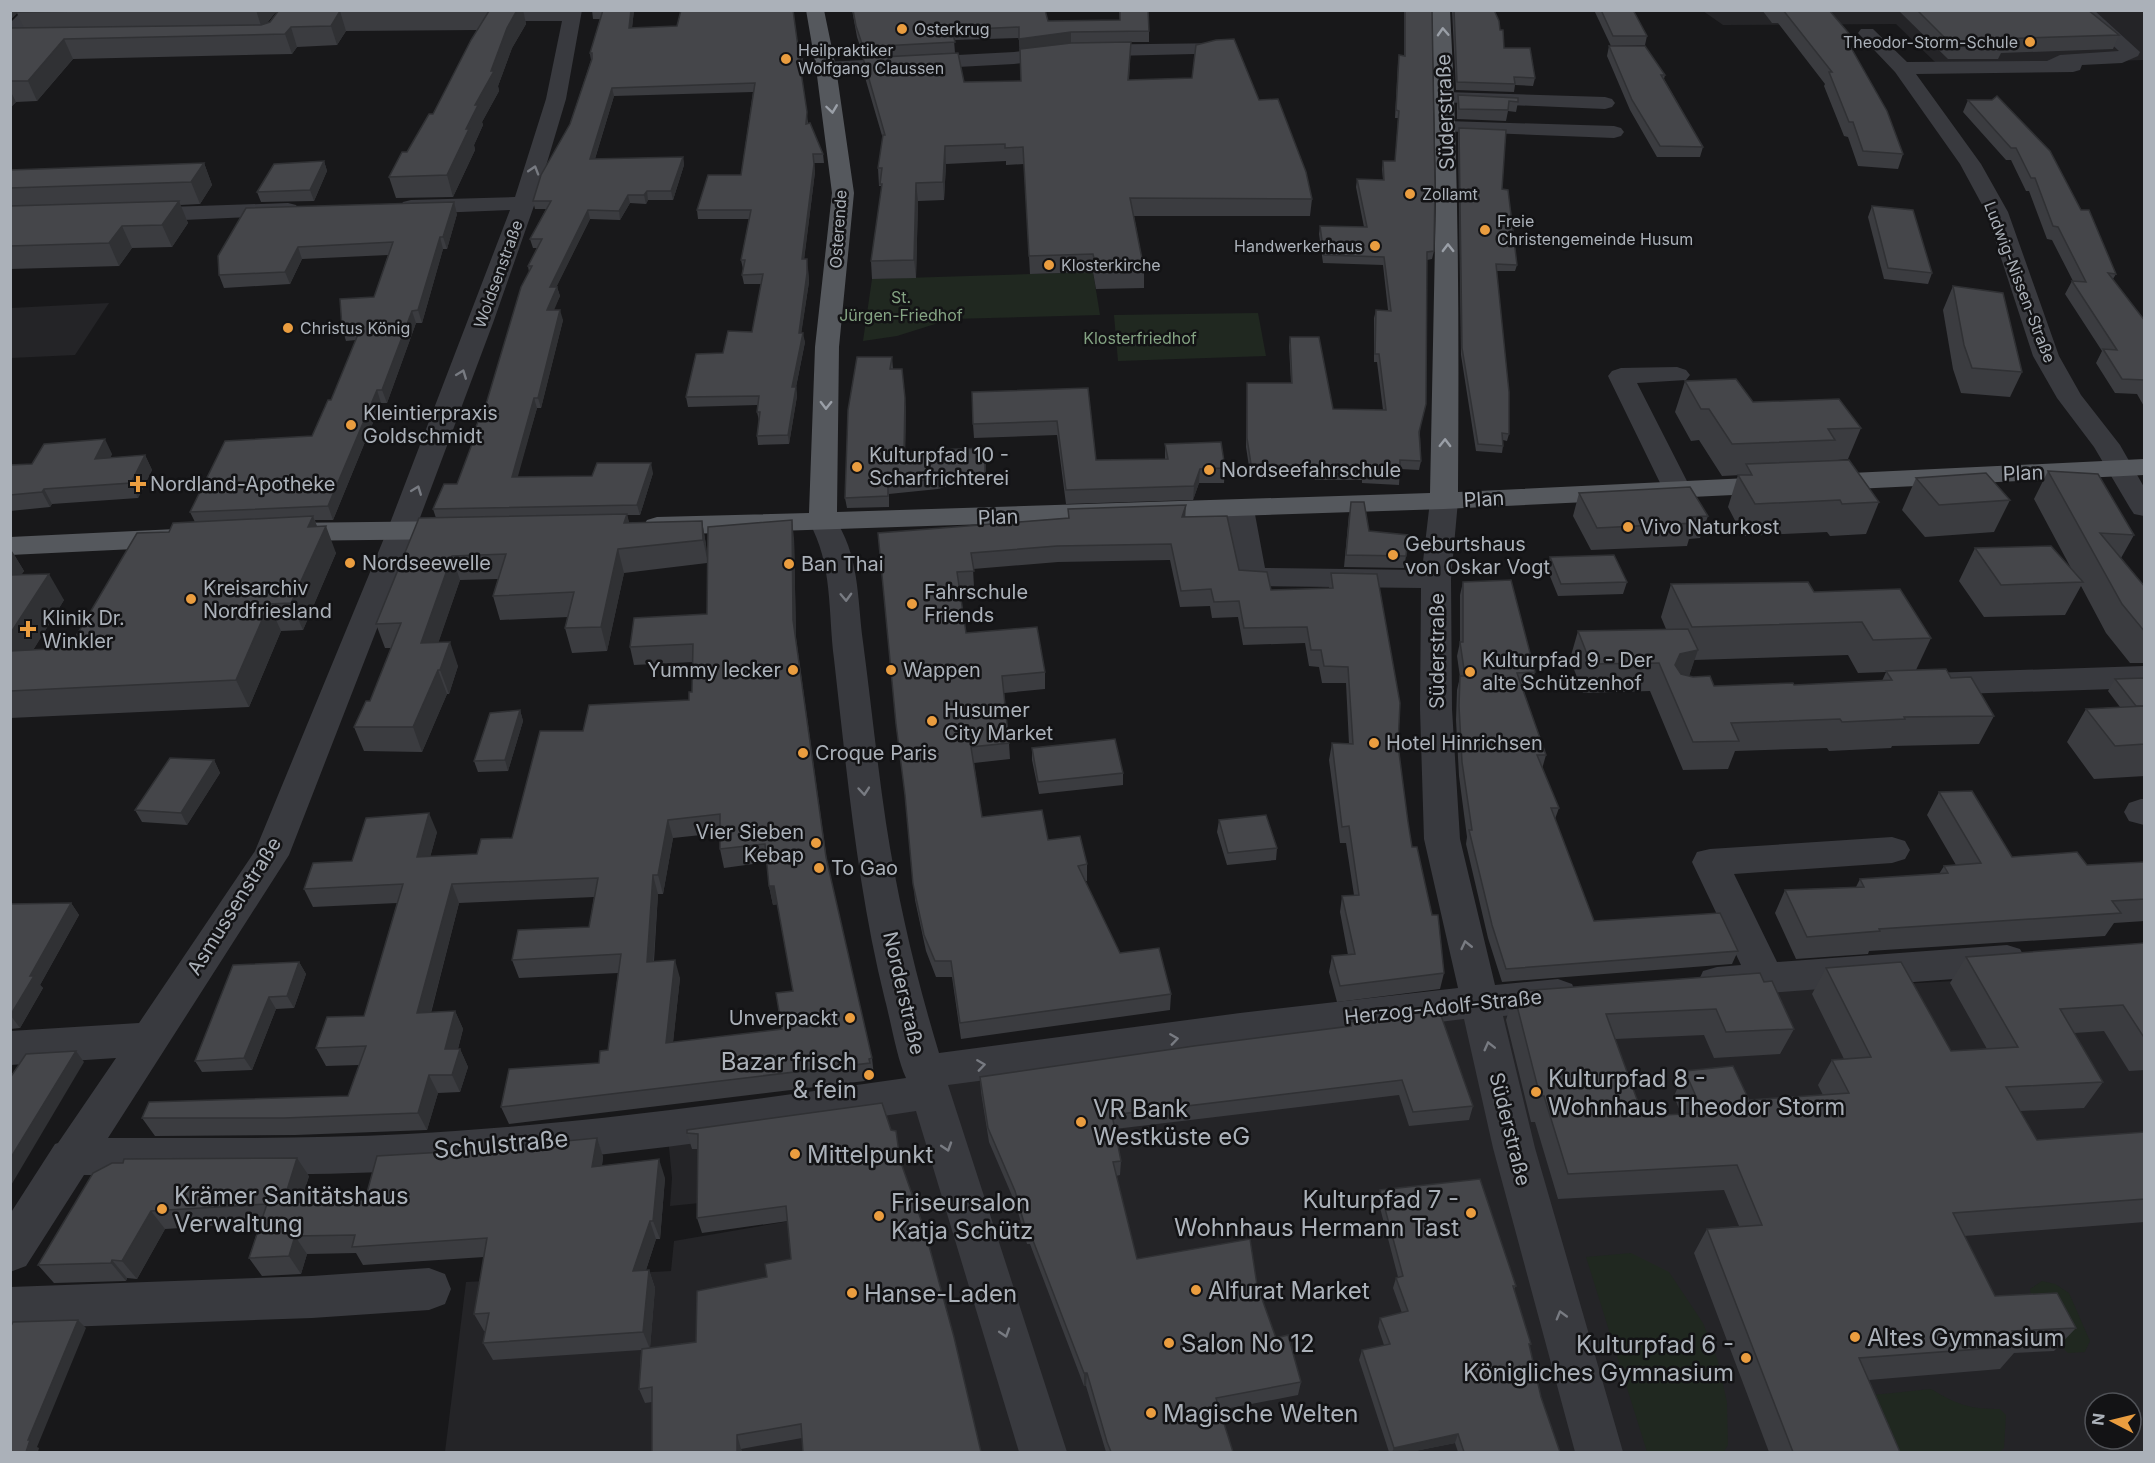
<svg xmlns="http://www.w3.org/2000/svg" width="2155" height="1463" font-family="Inter,sans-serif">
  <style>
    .built { fill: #242427; fill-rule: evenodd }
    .green { fill: #202820 }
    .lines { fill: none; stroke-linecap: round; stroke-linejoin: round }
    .minor { fill: #393a3f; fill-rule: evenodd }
    .major { fill: #55585d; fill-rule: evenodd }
    .wall { fill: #3b3c40; fill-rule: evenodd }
    .shaded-wall { fill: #303134 }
    .building { fill: #45464a; stroke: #303134; stroke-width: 1.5; fill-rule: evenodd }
    .oneway { stroke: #9a9fa7 }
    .oneway2 { stroke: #787b82 }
    .poi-dot { fill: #ea9d3f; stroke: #131315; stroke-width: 2 }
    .labels { text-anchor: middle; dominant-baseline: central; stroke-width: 5; stroke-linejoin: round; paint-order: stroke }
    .far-poi-label { font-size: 16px; fill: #abb1b9; stroke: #131315; text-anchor: start }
    .far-street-label { font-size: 16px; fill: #abb1b9; stroke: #131315 }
    .far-park-label { font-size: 16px; fill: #84a383; stroke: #131315 }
    .street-label { font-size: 20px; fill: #abb1b9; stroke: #131315 }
    .poi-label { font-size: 20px; fill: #abb1b9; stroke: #131315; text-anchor: start }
    .near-poi-label { font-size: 24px; fill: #abb1b9; stroke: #131315; text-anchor: start }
    .near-street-label { font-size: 24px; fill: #abb1b9; stroke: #131315 }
  </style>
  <rect width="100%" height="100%" fill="#18181a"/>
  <g class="built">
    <polygon points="1703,11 2144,11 2144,60 2019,64 1936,63 1896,24 1723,25"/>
    <polygon points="109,303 75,355 11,358 11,308"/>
    <path d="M2144,970v482h-1086l-120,-373 548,-71zM2095,1403h36v36h-36z"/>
    <polygon points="915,1085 1024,1452 445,1452 466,1282 671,1271 674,1241 790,1221 790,1194 670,1206 672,1178 666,1117"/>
  </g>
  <g class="green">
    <polygon points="1093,272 1100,315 951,319 897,336 863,341 872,279"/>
    <polygon points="1258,313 1266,356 1118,361 1114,315"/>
    <polygon points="1631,1253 1669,1272 1703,1323 1718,1361 1727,1402 1728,1445 1724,1452 1647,1452 1586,1257"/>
    <path d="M2042,1281l13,3 14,9 21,48 -5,11 -17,1c-17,-16 -35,-41 -38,-64z"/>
    <path d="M1931,1389c27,16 38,20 69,20l6,6 -2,33 -4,4h-102l-25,-57z"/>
  </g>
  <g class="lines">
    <g class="minor">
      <polygon points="23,10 43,10 16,38 10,39 10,23"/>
      <path d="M582,10l-16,89 -31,104 -42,120 -78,208 -126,324 -181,283c99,0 199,1 299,-4 167,-9 333,-32 499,-56 -9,-19 -15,-56 -21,-78 -28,-113 -38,-227 -51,-341 -6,-48 -1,-94 -25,-137l4,-6 10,-3 10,3c27,39 24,81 30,126 8,60 14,121 23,181 12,78 30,154 53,230l301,-40 218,-25 -34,-149 -4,-130 1,-121 -169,-2 -11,-2 -4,-7 -11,-68 4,-6 10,-2 10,2 4,6 11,59 157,2 8,-69 4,-6 10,-2 10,2 4,6 -7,78 1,130 8,130 35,146 63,-6 14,5 5,11 -5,11 -14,5 -55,5 32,132 88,304h-48l-82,-304 -29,-129 -224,27 -292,39 119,367h-48l-103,-341c-169,26 -339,51 -510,60 -107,5 -215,4 -322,4l-58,91 -16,6v-58l45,-70 3,-1 58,-85 -106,7v-34l129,-8 116,-172 132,-320 123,-321 -99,4 -8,-2 -3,-5 3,-5 8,-2 104,-3 31,-98 16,-78h-84l-6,-1 -3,-4 3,-4 6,-1z"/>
      <polygon points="2074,10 2094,10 2140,52 2138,56 2122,63 2082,65 2080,70 2073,72 1916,74 1981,164 2008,212 2059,356 2081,395 2120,445 2144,487 2144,516 2134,514 2130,508 2094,447 2057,398 2033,356 1986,212 1960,164 1895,72 1858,33 1861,29 1873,29 1907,62 2047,61 2060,55 2119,51"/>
      <polygon points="1228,43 1235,45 1237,49 1235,53 1071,57 1014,64 826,74 819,72 816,68 819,64 826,62 1014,52 1071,45"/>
      <polygon points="1446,92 1605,97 1612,99 1615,103 1612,107 1605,109 1439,102 1436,98 1439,94"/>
      <polygon points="1446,121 1614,126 1621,128 1624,132 1621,136 1614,138 1439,131 1436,127 1439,123"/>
      <polygon points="288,203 296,205 299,210 296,215 139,222 131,220 128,215 131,210 139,208"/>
      <polygon points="1677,367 1686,370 1690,375 1686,380 1637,383 1691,489 1687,495 1677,497 1667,495 1663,489 1608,376 1612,371 1621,368"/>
      <polygon points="2144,666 2144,688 1930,695 1919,692 1914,684 1919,676 1930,673"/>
      <polygon points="2141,799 2144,799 2144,825 2129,821 2124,812 2129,803"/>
      <polygon points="1892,837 1905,841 1910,850 1905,859 1892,863 1734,874 1777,962 2007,945 2020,949 2026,960 2020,971 2007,975 1717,997 1703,993 1698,982 1703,971 1717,967 1741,965 1692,862 1697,852 1710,849"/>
      <polygon points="429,1268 445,1274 451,1289 445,1304 429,1310 312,1318 10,1329 10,1287 312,1276"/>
    </g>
    <g class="major">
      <path d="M806,10h18l12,58 18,125 -15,154 -2,165 593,-19 6,-299 -4,-184h18c9,161 9,321 8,482l686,-33v16l-700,34 -787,26 -10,-3 -4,-6 4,-6 10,-3 152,-4 6,-166 17,-154 -16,-125z"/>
      <polygon points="458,521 468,524 472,530 468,536 458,539 282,541 272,538 268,532 272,526 282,523"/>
      <polygon points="176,529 186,532 190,538 186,544 176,547 10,555 10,537"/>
    </g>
  </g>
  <g class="wall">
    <path d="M10,10h513l3,14 -14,24 -14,38 1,5 -17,31 1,3 -9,20 1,5 -22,47 -57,1 -7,-21 44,-63 44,-84 -131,1 -9,14 -40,2 -5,7 -219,5 -36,42 -21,1 -6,6v-80h14l-7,-15 -7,7zM278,12l-8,10 -3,1 8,-10z"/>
    <path d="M592,10h42l-2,18 170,19 1,8 -2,18 7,50 15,31 1,9h-10l1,9 -11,87 4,9 1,14 -8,51 4,9 -9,45 1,9 -8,48 -31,1 -1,-9 2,-15 -2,-9v-7l-69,2 -2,-10 37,-44 29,-21 9,-48h-17l-2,-9 1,-6 -2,-9 8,-41h-51l-1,-9 44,-35 12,-83 -139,4 -19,63 88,-2 1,8 -11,35h-25l-2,4 -16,-1 -10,17 -30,-1 -34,68h1l3,9 -7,14 10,10 -22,88h-4l-20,69 75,-1 61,-3 -13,42h-13l2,8 73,-2 4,24 1,12 87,-19 2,100 31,223 45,197 2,18h-2l1,4 -364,44 -8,-17 98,-44 9,-13 10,-77 -99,5 -7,-18 77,-33 5,-30 -135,6 -28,110 24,-2 8,18 -5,20h2l8,18 -8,25 -22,1 -11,37 -132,5 -140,1 -13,-18 206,-22 11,-31 -33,1 -10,-18 48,-32 33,-113 -84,4 -9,-18 48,-28 85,-29 -7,25 47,-3 35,-16 71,-107 106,-31 3,-8 1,-30 -59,3 -4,-18 77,-33v-51l-83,10 -17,78 -35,2 -7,-25 3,-11 -68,3 -7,-24 5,-17 -38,1 -22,63 20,23 -9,28h-2l-25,58 -58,-1 -10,-24 16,-26 21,-53h-6l-9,-24 60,-106 -3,-9 24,-25 19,-51 -1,-4 12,-28 42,-129 -1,-6 9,-18h-4l-3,-9 16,-30h-11l-2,-8 37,-77 21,-64 -1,-7 10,-34h-7zM720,833v16l4,19 43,-6 2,24 4,19 5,-1 15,87 -11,38 -109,13 7,-64 -26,-17 4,-67h5l10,-56z"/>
    <polygon points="852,10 1045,10 1048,21 1120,20 1119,10 1149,31 1149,42 1131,42 1129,80 1259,100 1312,199 1310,216 1134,216 1144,269 1144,288 1096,289 1093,272 1030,274 1024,164 1006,165 1006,161 946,164 944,200 918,201 916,278 872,279 871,261 881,192 881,186 879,186 878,168 883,139 864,74 863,58 964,82 1021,81 1019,38 954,40 955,53 864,58 857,37"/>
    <polygon points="1404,10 1432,10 1434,251 1432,259 1427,260 1420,434 1421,461 1419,470 1400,469 1399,485 1362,483 1362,480 1315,480 1314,476 1250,473 1246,447 1247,383 1291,383 1289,346 1290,337 1333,409 1383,410 1377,362 1374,362 1374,318 1376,310 1388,310 1383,265 1323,263 1319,234 1320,226 1364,227 1356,187 1357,179 1383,180 1382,169 1383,161 1395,161 1398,118 1395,118 1398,63 1399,55 1404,56"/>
    <polygon points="1452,10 1494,10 1504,48 1535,78 1533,86 1515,85 1514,92 1456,90"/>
    <polygon points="1594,10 1633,10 1647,36 1645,45 1611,46"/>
    <polygon points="1762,10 2088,10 2119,35 2113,49 2001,53 1998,59 1948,59 1899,11 1830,12 1852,37 1849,44 1903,154 1898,169 1858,166 1848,137 1844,136 1824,86 1825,84 1778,23 1772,23"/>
    <polygon points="1609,46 1665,75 1664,79 1703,147 1700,157 1657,157 1630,110 1607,56"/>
    <polygon points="1458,95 1518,102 1516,112 1508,111 1506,121 1457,119 1457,105"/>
    <polygon points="1968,100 1992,100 2116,274 2113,279 2145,321 2145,408 2137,394 2115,393 2096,363 2102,351 2065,294 2072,281 2073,281 2052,240 2047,239 2029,191 2026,191 2011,160 2006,160 1963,112"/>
    <polygon points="1459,128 1502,189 1517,265 1515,271 1496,271 1509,434 1507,441 1503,440 1503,446 1502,453 1476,451 1461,355 1458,134"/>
    <polygon points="324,161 327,171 314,201 261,202 257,192"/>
    <polygon points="204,163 212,185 200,204 180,205 188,223 172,247 132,248 119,266 10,269 10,170"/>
    <polygon points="1872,206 1932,273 1928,284 1884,279 1868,217"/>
    <polygon points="457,214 447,249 443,249 422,323 416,323 387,403 381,403 333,520 315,520 317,527 336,553 303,630 281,631 249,707 10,718 10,548 24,571 21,575 64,600 33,650 69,648 169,532 195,522 190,512 312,436 331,400 356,340 346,341 342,328 374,297 388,255 302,259 290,284 224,288 219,275 218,256"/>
    <polygon points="1953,286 2022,372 2010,397 1961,393 1953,369 1943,310"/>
    <polygon points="892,357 893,369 906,408 905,451 985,448 986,483 947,486 938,489 889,494 889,507 847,508 845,498"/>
    <polygon points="1685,381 1753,402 1861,428 1848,459 1827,461 1879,502 1866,534 1830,536 1827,532 1743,536 1728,507 1738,475 1742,475 1722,476 1699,440 1691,441 1675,412"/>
    <polygon points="1088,388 1096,460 1165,459 1165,444 1225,468 1224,483 1199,483 1193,500 1066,504 1057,435 974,438 973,424"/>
    <polygon points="112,454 110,458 145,455 152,470 138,498 52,504 50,507 10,511 10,465 32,464"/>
    <polygon points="2048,471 2134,535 2121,558 2145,587 2145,663 2130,663 2106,633 2081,586 2065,615 1984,617 1959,581 1975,548 2072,570 2034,499"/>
    <polygon points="1916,478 2010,500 1994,532 1925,537 1902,510"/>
    <polygon points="1579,493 1708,516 1700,538 1689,539 1687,546 1591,550 1573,516"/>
    <polygon points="1068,509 1186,517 1239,570 1271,590 1329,588 1331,573 1398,745 1408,822 1412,847 1444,973 1440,989 1337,1002 1329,972 1332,956 1348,955 1340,912 1342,896 1354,895 1346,843 1340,843 1329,760 1332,743 1349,744 1346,683 1322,683 1319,667 1309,666 1305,643 1243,645 1238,617 1212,618 1210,606 1180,607 1170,560 1058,562 973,569 974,587 959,588 966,633 1045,672 1045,689 1004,693 1009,743 1010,759 974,763 982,817 1048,840 1087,864 1087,881 1085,881 1120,953 1171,994 1170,1010 961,1039 952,977 936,977 926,951 915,900 906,804 878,533 1068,518"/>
    <polygon points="1349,514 1369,531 1406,556 1404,568 1344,567"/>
    <polygon points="1550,557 1627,582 1623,594 1558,596 1547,569"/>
    <polygon points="1463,582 1535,672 1531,686 1522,686 1546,755 1542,769 1559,808 1555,819 1594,921 1738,951 1732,964 1502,982 1488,938 1466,844 1467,837 1459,776 1456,720 1457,690 1460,677 1457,656 1460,642 1460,595"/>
    <path d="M1671,584l143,8 117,46 -15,32 35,8 43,38 -15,28 -87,2 -1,2 -62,3 -2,-3 -92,3 -7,18 -45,1 -33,-79 -67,2 -13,-34 8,-28 88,-2 -5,-12zM1848,655l10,18 28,-1 -4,9 -88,4 -80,1 -25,-10 5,-16z"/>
    <polygon points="2145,678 2145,776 2094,779 2067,742 2086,709 2120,707 2108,691 2115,679"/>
    <polygon points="520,710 523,721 508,771 478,772 474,761"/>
    <polygon points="1032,748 1123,773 1123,785 1039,794 1032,760"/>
    <polygon points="214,760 220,773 187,825 142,822 135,810"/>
    <polygon points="1939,792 2012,857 2087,865 2145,862 2145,921 2114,923 2105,936 1869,951 1868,954 1796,959 1775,913 1785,890 1856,887 1860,879 1939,874 1944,866 1956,865 1927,815"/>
    <polygon points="1219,820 1277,848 1276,860 1227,865 1217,832"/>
    <polygon points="71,903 79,915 40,985 43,988 20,1028 10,1029 10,904"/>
    <polygon points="2145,943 2145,1070 2129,1071 2104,1031 2074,1033 2103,1082 2084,1108 2020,1111 2037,1140 2145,1132 2145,1222 1964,1236 1995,1296 2076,1328 2054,1351 2014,1353 2000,1369 1869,1380 1900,1452 1769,1452 1694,1253 1707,1229 1739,1226 1724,1190 1558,1199 1535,1122 1531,1122 1506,1020 1514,994 1521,994 1522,991 1764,982 1794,1029 1780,1054 1714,1058 1704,1035 1615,1039 1643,1116 1681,1114 1674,1096 1685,1071 1749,1100 1823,1095 1818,1085 1832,1060 1844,1059 1812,994 1826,968 1951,1051 1987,1049 1950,983 1966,957"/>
    <polygon points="299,962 306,974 294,1008 276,1009 252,1070 202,1072 195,1061"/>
    <polygon points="1350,1022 1473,1106 1469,1120 1409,1126 1399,1095 1115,1129 1121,1161 1120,1175 1116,1176 1137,1259 1257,1285 1276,1338 1301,1382 1298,1395 1220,1410 1233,1452 1106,1452 1086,1386 1084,1386 1030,1244 1027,1244 1016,1205 989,1142 981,1092 980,1077 1349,1026"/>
    <polygon points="882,1103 802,1438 741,1449 742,1452 652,1452 652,1402 645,1403 639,1389 641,1350 493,1360 483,1343 486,1331 484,1331 474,1314 484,1257 363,1265 356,1253 307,1254 301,1274 262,1276 249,1258 260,1223 165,1229 137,1279 127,1278 126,1281 54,1283 38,1265 93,1173 309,1176 301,1202 365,1200 461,1151 597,1138 603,1157 602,1166 665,1178 660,1239 656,1239 646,1270 649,1270 655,1288 650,1348 696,1342 767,1277 791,1259 788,1221 702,1233 697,1218 698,1149 692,1149 687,1133"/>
    <polygon points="1380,1190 1516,1286 1514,1289 1531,1344 1529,1347 1541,1397 1560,1452 1458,1452 1455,1443 1410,1452 1389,1452 1359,1360 1362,1350 1384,1345 1378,1327 1380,1318 1402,1313 1393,1288 1396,1278 1398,1277 1378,1200"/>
  </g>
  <g class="shaded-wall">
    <polygon points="10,10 20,10 17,12 17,13 10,20"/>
    <polygon points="256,10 283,10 275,13 262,29"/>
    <polygon points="517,10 523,10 526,24 512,48 498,86 499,91 482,122 483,125 474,145 475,150 453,197 447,175 475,105 491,71 507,28"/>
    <polygon points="631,10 634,10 631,36 629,28"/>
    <polygon points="340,11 346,31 337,45 331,26"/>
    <polygon points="291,27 297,47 292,54 285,34"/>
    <polygon points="1071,32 1071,43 1020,49 1019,39"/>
    <polygon points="64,39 73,59 37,101 28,81"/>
    <polygon points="802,47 803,55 801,73 800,65"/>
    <polygon points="612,88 614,96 592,168 590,159"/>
    <polygon points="10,90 16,102 10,108"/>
    <polygon points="945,146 946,164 944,200 943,182"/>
    <polygon points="683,157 684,165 673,200 671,191"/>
    <polygon points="324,161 327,171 314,201 310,190"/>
    <polygon points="204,163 212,185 200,204 191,182"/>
    <polygon points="814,164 815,172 803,269 802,259"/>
    <polygon points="916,183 918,201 916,278 914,260"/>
    <polygon points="647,191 648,200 646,204 644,195"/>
    <polygon points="628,195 630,203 620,220 619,211"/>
    <polygon points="179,201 188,223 172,247 162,225"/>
    <polygon points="454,202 457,214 447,249 443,237"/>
    <polygon points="588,210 590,219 552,296 550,287"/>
    <polygon points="122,226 132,248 119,266 109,243"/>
    <polygon points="440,237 443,249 422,323 418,310"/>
    <polygon points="298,247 302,259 290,284 285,272"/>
    <polygon points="807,259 809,282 800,342 799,333"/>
    <polygon points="557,287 560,296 550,320 547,310"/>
    <polygon points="560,310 563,320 541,408 538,398"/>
    <polygon points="412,311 416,323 387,403 382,390"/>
    <polygon points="803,333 805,342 796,387 797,396 789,444 788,435 792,387"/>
    <polygon points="377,390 381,403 333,520 328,506"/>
    <polygon points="534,398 537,408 515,487 512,477"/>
    <polygon points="905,398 906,408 905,462 904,451"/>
    <polygon points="105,439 112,454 102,473 95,459"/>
    <polygon points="145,455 152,470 138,498 131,483"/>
    <polygon points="651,463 653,473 640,515 637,505"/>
    <polygon points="1200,469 1199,483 1193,500 1194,486"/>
    <polygon points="946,475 947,486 938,489 938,479"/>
    <polygon points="44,489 52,504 50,507 42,492"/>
    <polygon points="1186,505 1185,521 1182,517"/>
    <polygon points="627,514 633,538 624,523"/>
    <polygon points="313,516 321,537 326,526 336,553 303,630 291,603 308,527"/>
    <polygon points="792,520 794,538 796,638 793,620"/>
    <polygon points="702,521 706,545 708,563 703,540"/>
    <polygon points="10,548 24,571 10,591"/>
    <polygon points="618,549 624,573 607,651 601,627"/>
    <polygon points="452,556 460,580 430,667 421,643"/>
    <polygon points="49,574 64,600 16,678 10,670 10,634"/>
    <polygon points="269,604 281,631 249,707 236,680"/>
    <polygon points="450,642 458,666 449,694 440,670"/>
    <polygon points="1698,650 1688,679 1668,684 1675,665 1680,654"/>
    <polygon points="438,670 447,694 422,752 413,727"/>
    <polygon points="520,710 523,721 508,771 505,760"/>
    <polygon points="214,760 220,773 187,825 181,813"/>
    <polygon points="429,813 437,832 425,876 417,857"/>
    <polygon points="668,820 673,838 663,894 658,875"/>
    <polygon points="653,875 658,894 652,980 647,962"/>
    <polygon points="452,884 459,903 426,1031 417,1013"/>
    <polygon points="769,886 774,886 778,904 773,905"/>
    <polygon points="71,903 79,915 40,985 43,988 20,1028 11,1016 30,976"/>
    <polygon points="675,960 680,978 671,1061 666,1043"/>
    <polygon points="299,962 306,974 294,1008 287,996"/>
    <polygon points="269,997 276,1009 252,1070 244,1058"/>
    <polygon points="455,1011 463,1029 453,1067 445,1049"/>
    <polygon points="460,1049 468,1067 460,1092 452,1075"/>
    <polygon points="76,1051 84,1062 10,1187 10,1159"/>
    <polygon points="429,1075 438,1093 427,1130 418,1113"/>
    <polygon points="597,1138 603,1157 599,1185 592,1167"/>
    <polygon points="297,1158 309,1176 295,1221 283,1203"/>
    <polygon points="659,1159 665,1178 660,1239 653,1221"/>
    <polygon points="151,1211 165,1229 137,1279 122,1261"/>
    <polygon points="650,1221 656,1239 640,1288 633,1271"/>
    <polygon points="295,1236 307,1254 301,1274 289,1256"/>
    <polygon points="112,1260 127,1278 126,1281 111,1263"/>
    <polygon points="649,1270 655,1288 650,1349 643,1332"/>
    <polygon points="78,1320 86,1328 37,1447 39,1448 38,1452 26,1452 28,1440"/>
    <polygon points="1084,1373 1087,1373 1086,1386 1084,1386"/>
    <polygon points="1458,1434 1455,1443 1410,1452 1392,1452 1394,1448"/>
    <polygon points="737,1435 741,1449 742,1452 737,1452"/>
  </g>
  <g class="building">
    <polygon points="18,10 157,10 17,12"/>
    <polygon points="279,10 517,10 507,28 491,71 494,71 475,105 478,105 466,129 469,129 447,175 389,177 402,152 407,152 429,114 433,114 471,40 489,11 340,11 331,26 291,27 285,34 64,39 28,81 10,81 10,28 261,25 270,22"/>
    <polygon points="603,10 631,10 629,28 677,26 681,10 793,10 798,47 802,47 800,65 807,112 806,124 810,123 823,154 813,154 814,164 802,259 807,259 807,273 799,333 803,333 792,387 796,387 788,435 757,436 760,412 757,412 759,396 686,397 696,354 723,353 728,331 752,332 763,274 742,275 745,260 741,260 751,210 697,210 708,175 741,175 755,83 612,88 590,159 683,157 671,191 647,191 644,195 628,195 619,211 588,210 550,287 557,287 547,310 560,310 538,398 534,398 512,477 592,476 597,463 651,463 637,505 433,509 444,484 457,484 478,428 475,429 487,401 521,287 532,266 528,266 542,239 530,239 551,201 533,201 541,175 570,124 592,59 592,53 590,53"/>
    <polygon points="853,10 1045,10 1048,21 1120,20 1120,10 1148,10 1149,31 1071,32 1019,39 1019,27 952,30 955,42 863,47 856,26"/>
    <polygon points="1405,10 1432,10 1435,186 1434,251 1427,252 1426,404 1419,432 1421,461 1400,460 1400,476 1363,474 1363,471 1316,471 1315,467 1251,464 1247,438 1247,383 1292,383 1290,337 1319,337 1333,409 1386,410 1379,354 1375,354 1376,310 1391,311 1384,257 1324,255 1320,226 1367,227 1357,179 1384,180 1383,161 1395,161 1399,111 1396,110 1399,55 1405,56"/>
    <polygon points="1454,10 1494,10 1499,21 1500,30 1503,30 1504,48 1530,48 1535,78 1514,77 1515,84 1457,82"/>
    <polygon points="1601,10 1633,10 1647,36 1613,36"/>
    <polygon points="1783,10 1829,10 1852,37 1845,37 1887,111 1903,154 1863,151 1853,122 1849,122 1829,72 1832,72"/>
    <polygon points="1917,10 2088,10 2119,35 1997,39 2004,45 1953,46"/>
    <polygon points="1234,39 1259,100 1278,99 1306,172 1312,199 1130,198 1144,269 1097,271 1093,254 1029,256 1023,147 1005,148 1005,144 945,146 943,182 916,183 914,260 871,261 882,184 880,184 882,168 878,168 883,135 885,135 863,58 958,53 964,82 1021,81 1020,49 1071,43 1131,42 1128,80 1192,78 1196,45 1216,40"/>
    <polygon points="1609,46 1645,46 1665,75 1661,75 1703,147 1660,146 1632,100"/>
    <polygon points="1458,95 1518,98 1518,102 1509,101 1508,110 1459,109"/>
    <polygon points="1997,96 2050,151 2081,210 2089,210 2116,274 2108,273 2145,321 2145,380 2122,379 2103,349 2117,350 2072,281 2086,282 2058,227 2053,226 2035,178 2031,178 2016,148 2011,148 1968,100 1992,100"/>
    <polygon points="1459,128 1506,130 1502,189 1508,190 1517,265 1496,264 1509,392 1509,434 1502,433 1503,446 1478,444 1462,348"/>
    <polygon points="324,161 310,190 257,192 274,164"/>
    <polygon points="204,163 191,182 10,188 10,170"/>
    <polygon points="179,201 162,225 122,226 109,243 10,246 10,206"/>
    <polygon points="454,202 443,237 440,237 418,310 412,311 382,390 377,390 328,506 190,512 225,441 312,436 328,400 331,400 361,327 342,328 340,299 374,297 393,242 298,247 285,272 219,275 218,256 246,208"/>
    <polygon points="1872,206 1913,210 1932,273 1888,268"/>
    <polygon points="1953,286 2003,293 2022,372 1972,368 1964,345"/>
    <polygon points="857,357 892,357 890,369 902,369 905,398 904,451 985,448 985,473 946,475 938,479 888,484 888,496 845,498 848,410"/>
    <polygon points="1736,379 1753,402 1839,399 1861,428 1828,429 1835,440 1732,444 1709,409 1701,409 1685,381"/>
    <polygon points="1088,388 1096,460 1168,459 1165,444 1221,442 1225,468 1200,469 1194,486 1066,490 1057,421 973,424 972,392"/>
    <polygon points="105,439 95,459 145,455 131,483 44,489 42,492 10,495 10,465 32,464 44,444"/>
    <polygon points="1849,460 1879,502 1842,504 1840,500 1755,504 1738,475 1752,475 1746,464"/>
    <polygon points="2048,471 2098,474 2134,535 2100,533 2145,587 2145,632 2122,604"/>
    <polygon points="1986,473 2010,500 1939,505 1916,478"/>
    <polygon points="1690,487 1708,516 1690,517 1695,523 1597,528 1579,493"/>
    <polygon points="1351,502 1364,502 1369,531 1408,535 1406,556 1346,555"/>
    <polygon points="1186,505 1182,517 1227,516 1239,570 1267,572 1271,590 1333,588 1331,573 1377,574 1400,703 1398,745 1408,822 1412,847 1417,847 1432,915 1438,915 1444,973 1340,986 1332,956 1355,954 1342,896 1359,895 1349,826 1342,827 1332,743 1353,744 1348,667 1324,666 1321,650 1311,650 1307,627 1244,628 1239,601 1214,602 1211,589 1181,591 1171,544 1057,546 971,553 974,571 957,572 966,633 1037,627 1045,672 1002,676 1009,743 971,747 982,817 1042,810 1048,840 1080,836 1087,864 1078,866 1120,953 1159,948 1171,994 960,1023 951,961 935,961 924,935 913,884 905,795 896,724 878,533 1069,518 1068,509"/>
    <polygon points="627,514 624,523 702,521 703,540 618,549 601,627 565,628 574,592 493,596 506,554 452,556 421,643 450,642 440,670 438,670 413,727 354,727 366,701 370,701 401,623 376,624 419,518"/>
    <polygon points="313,516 308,527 326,526 291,603 269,604 236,680 10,691 10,651 69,648 137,533 169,532 173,523"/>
    <path d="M792,520l1,100 33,237 46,201 -3,1 1,4 -369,44 8,-38 90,-6 1,-12 8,-1 13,-96 -109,6 6,-30 71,-3 9,-49 -146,6 -35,129 38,-2 -10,38h15l-8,26h-23l-11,38 -134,5h-142l7,-16 199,-6 18,-50 -50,2 11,-31 37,-1 39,-132 -99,5 9,-26 39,-2 14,-43 63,-5 -12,44 60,-3 4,-15 31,-1 28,-107h43l6,-26 100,-5v-8h3l1,-48 -63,3 4,-29 73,-4 1,-87zM720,814v35l45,-5 4,42h5l19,105 -17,2 6,36 -116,14 9,-83 -28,2 6,-87h5l10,-55z"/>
    <polygon points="2051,546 2083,582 2001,585 1975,548"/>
    <polygon points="1614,555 1627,582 1561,584 1550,557"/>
    <polygon points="49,574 10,634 10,575"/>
    <polygon points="1511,580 1535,672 1517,673 1546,755 1537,755 1559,808 1551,808 1594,921 1720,913 1738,951 1506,969 1492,925 1469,830 1472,830 1462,762 1459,706 1460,676 1465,676 1460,642 1463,642 1463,582"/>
    <polygon points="1808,582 1814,592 1900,589 1931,638 1873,640 1862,622 1692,627 1671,584"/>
    <polygon points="1688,629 1698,650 1680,654 1675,665 1681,674 1693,677 1710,676 1714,686 1793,683 1794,685 1892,680 1886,671 1946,669 1951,678 1971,677 1994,716 1904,717 1905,719 1842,722 1840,719 1731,723 1739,741 1693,742 1659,663 1591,664 1578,631"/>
    <polygon points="2145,678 2145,706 2136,706 2115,679"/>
    <polygon points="2145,706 2145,744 2115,746 2086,709"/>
    <polygon points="520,710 505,760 474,761 490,713"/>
    <polygon points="1115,739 1123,773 1038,782 1032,748"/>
    <polygon points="170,758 214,760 181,813 135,810"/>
    <polygon points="1972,791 2012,857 2077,852 2087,865 2145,862 2145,899 2112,901 2121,913 1879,929 1880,931 1807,937 1785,890 1864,887 1860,879 1948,873 1944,866 1981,863 1939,792"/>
    <polygon points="1266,815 1277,848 1228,853 1219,820"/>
    <polygon points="71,903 30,976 34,976 10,1016 10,904"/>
    <polygon points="2145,943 2145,1039 2123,1005 2060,1009 2103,1082 2006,1087 2037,1140 2145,1132 2145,1199 1953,1213 1995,1296 2057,1293 2076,1328 2012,1331 2020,1346 1859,1358 1900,1452 1793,1452 1707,1229 1762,1225 1737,1165 1568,1174 1544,1096 1540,1096 1514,994 1523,994 1522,991 1760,973 1764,982 1772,981 1794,1029 1726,1032 1716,1009 1606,1014 1643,1116 1703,1113 1685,1071 1733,1066 1749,1100 1849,1093 1832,1060 1871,1057 1826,968 1901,962 1951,1051 2018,1047 1966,957"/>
    <polygon points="299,962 287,996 269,997 244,1058 195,1061 233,965"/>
    <polygon points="1439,1010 1473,1106 1413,1112 1402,1080 1112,1115 1121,1161 1113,1162 1137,1259 1250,1239 1257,1285 1276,1338 1288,1335 1301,1382 1216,1398 1233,1452 1111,1452 1107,1442 1087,1373 1084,1373 1029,1230 1026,1230 1015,1191 988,1128 980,1077 1194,1046 1351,1026 1350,1022"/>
    <polygon points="76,1051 10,1159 10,1078 26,1054"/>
    <polygon points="882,1103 891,1130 896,1131 900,1160 925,1231 954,1337 981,1452 803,1452 801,1424 737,1435 737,1452 652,1452 652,1387 639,1389 642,1349 696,1342 697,1291 767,1277 765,1264 791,1259 786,1206 697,1218 698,1134 687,1133 687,1130"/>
    <polygon points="597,1138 592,1167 659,1159 653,1221 650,1221 633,1271 649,1270 643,1332 483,1343 489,1313 474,1314 487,1238 352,1247 355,1235 295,1236 289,1256 249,1258 267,1204 151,1211 122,1261 112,1260 111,1263 38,1265 93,1173 112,1163 123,1163 124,1159 297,1158 283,1203 279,1203 365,1200 377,1156 461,1151"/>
    <polygon points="1480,1179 1516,1286 1513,1286 1531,1344 1529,1344 1541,1397 1560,1452 1464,1452 1458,1434 1394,1448 1362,1350 1390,1344 1380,1318 1408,1311 1396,1278 1403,1276 1380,1190"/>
    <polygon points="78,1320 28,1440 30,1440 26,1452 10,1452 10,1328 13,1322"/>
  </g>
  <defs><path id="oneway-chevron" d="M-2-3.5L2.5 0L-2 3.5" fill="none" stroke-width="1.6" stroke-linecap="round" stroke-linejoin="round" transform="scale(1.5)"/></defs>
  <g class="oneway">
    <use href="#oneway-chevron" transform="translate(1443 32) rotate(-93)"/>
    <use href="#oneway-chevron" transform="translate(832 109) rotate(82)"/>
    <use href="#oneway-chevron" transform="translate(1448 248) rotate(-91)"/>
    <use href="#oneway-chevron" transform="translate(826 405) rotate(91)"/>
    <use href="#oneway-chevron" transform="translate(1445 443) rotate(-89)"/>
  </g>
  <g class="oneway2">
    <use href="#oneway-chevron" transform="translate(534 170) rotate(-73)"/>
    <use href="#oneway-chevron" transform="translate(462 374) rotate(-69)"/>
    <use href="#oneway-chevron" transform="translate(417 490) rotate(-69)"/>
    <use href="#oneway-chevron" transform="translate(846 597) rotate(88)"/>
    <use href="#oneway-chevron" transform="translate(864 791) rotate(85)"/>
    <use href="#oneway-chevron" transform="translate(1466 945) rotate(-103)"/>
    <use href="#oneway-chevron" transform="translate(1174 1039) rotate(-8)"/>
    <use href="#oneway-chevron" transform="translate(1489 1046) rotate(-104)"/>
    <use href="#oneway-chevron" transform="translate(981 1065) rotate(-8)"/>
    <use href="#oneway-chevron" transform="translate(947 1147) rotate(72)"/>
    <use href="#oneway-chevron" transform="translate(1561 1315) rotate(-106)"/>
    <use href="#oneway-chevron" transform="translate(1005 1333) rotate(72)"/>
  </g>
  <g class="poi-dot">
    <circle cx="902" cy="29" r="6"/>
    <circle cx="2030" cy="42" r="6"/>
    <circle cx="786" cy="59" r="6"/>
    <circle cx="1410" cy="194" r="6"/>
    <circle cx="1485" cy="230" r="6"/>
    <circle cx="1375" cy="246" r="6"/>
    <circle cx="1049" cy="265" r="6"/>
    <circle cx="288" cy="328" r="6"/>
    <circle cx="351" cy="425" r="6"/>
    <circle cx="857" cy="467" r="6"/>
    <circle cx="1209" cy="470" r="6"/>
    <path d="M135 475h6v6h6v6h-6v6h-6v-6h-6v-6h6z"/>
    <circle cx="1628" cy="527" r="6"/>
    <circle cx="1393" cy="555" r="6"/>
    <circle cx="350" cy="563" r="6"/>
    <circle cx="789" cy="564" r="6"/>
    <circle cx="191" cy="599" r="6"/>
    <circle cx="912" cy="604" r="6"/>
    <path d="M25 620h6v6h6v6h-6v6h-6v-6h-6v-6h6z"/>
    <circle cx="793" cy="670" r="6"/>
    <circle cx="891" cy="670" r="6"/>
    <circle cx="1470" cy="672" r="6"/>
    <circle cx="932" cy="721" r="6"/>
    <circle cx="1374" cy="743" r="6"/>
    <circle cx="803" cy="753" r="6"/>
    <circle cx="816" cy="843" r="6"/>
    <circle cx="819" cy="868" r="6"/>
    <circle cx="850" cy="1018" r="6"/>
    <circle cx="869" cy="1075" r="6"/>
    <circle cx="1536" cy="1092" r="6"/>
    <circle cx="1081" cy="1122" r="6"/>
    <circle cx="795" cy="1154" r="6"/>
    <circle cx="162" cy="1209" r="6"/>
    <circle cx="1471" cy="1213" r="6"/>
    <circle cx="879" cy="1216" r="6"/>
    <circle cx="1196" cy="1290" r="6"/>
    <circle cx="852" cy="1293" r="6"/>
    <circle cx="1855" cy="1337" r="6"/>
    <circle cx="1169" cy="1343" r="6"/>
    <circle cx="1746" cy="1358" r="6"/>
    <circle cx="1151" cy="1413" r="6"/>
  </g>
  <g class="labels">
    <g class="far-poi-label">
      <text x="914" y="29">Osterkrug</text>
      <text x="2018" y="42" text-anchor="end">Theodor-Storm-Schule</text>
      <text x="798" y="50">Heilpraktiker<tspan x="798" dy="18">Wolfgang Claussen</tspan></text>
      <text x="1422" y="194">Zollamt</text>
      <text x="1497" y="221">Freie<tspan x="1497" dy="18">Christengemeinde Husum</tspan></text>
      <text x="1363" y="246" text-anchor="end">Handwerkerhaus</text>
      <text x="1061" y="265">Klosterkirche</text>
      <text x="300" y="328">Christus König</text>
    </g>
    <g class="far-street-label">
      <text transform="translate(838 229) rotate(-86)">Osterende</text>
      <text transform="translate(498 274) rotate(-70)">Woldsenstraße</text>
      <text transform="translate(2020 282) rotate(69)">Ludwig-Nissen-Straße</text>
    </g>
    <g class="far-park-label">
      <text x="901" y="297">St.<tspan x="901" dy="18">Jürgen-Friedhof</tspan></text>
      <text x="1140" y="338">Klosterfriedhof</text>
    </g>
    <g class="street-label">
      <text transform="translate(1445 112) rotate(-92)">Süderstraße</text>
      <text transform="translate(2023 473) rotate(-2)">Plan</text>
      <text transform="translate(1484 499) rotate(-3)">Plan</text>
      <text transform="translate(998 517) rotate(-2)">Plan</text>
      <text transform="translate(1437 651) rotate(-90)">Süderstraße</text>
      <text transform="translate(234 906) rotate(-58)">Asmussenstraße</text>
      <text transform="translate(904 993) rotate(77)">Norderstraße</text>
      <text transform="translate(1443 1007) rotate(-6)">Herzog-Adolf-Straße</text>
      <text transform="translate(1510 1129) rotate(76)">Süderstraße</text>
    </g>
    <g class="poi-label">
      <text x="363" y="413">Kleintierpraxis<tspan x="363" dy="23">Goldschmidt</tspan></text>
      <text x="869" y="455">Kulturpfad 10 -<tspan x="869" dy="23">Scharfrichterei</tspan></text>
      <text x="1221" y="470">Nordseefahrschule</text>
      <text x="150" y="484">Nordland-Apotheke</text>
      <text x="1640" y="527">Vivo Naturkost</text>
      <text x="1405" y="544">Geburtshaus<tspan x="1405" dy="23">von Oskar Vogt</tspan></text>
      <text x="362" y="563">Nordseewelle</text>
      <text x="801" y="564">Ban Thai</text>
      <text x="203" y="588">Kreisarchiv<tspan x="203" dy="23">Nordfriesland</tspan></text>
      <text x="924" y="592">Fahrschule<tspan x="924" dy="23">Friends</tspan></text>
      <text x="42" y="618">Klinik Dr.<tspan x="42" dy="23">Winkler</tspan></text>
      <text x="1482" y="660">Kulturpfad 9 - Der<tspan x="1482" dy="23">alte Schützenhof</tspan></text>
      <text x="781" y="670" text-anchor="end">Yummy lecker</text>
      <text x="903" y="670">Wappen</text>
      <text x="944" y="710">Husumer<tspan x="944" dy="23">City Market</tspan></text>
      <text x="1386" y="743">Hotel Hinrichsen</text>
      <text x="815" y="753">Croque Paris</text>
      <text x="804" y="832" text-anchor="end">Vier Sieben<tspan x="804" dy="23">Kebap</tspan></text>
      <text x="831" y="868">To Gao</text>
      <text x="838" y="1018" text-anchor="end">Unverpackt</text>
    </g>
    <g class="near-poi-label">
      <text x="857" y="1061" text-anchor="end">Bazar frisch<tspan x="857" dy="28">&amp; fein</tspan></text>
      <text x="1548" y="1078">Kulturpfad 8 -<tspan x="1548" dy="28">Wohnhaus Theodor Storm</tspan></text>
      <text x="1093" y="1108">VR Bank<tspan x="1093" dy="28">Westküste eG</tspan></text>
      <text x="807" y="1154">Mittelpunkt</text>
      <text x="174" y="1195">Krämer Sanitätshaus<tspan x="174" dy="28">Verwaltung</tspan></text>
      <text x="1459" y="1199" text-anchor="end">Kulturpfad 7 -<tspan x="1459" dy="28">Wohnhaus Hermann Tast</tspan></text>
      <text x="891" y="1202">Friseursalon<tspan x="891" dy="28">Katja Schütz</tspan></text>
      <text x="1208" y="1290">Alfurat Market</text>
      <text x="864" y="1293">Hanse-Laden</text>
      <text x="1867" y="1337">Altes Gymnasium</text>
      <text x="1181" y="1343">Salon No 12</text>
      <text x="1734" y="1344" text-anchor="end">Kulturpfad 6 -<tspan x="1734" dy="28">Königliches Gymnasium</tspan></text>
      <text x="1163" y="1413">Magische Welten</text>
    </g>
    <g class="near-street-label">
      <text transform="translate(501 1144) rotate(-5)">Schulstraße</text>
    </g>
  </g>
  <rect width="2155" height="1463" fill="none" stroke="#abb1b9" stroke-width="24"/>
  <g transform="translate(2113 1421) rotate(277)"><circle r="28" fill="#131315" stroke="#505257" stroke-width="1.5"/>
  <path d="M0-4.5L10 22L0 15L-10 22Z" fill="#ea9d3f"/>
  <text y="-9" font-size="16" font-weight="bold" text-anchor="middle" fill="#abb1b9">N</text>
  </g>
</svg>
